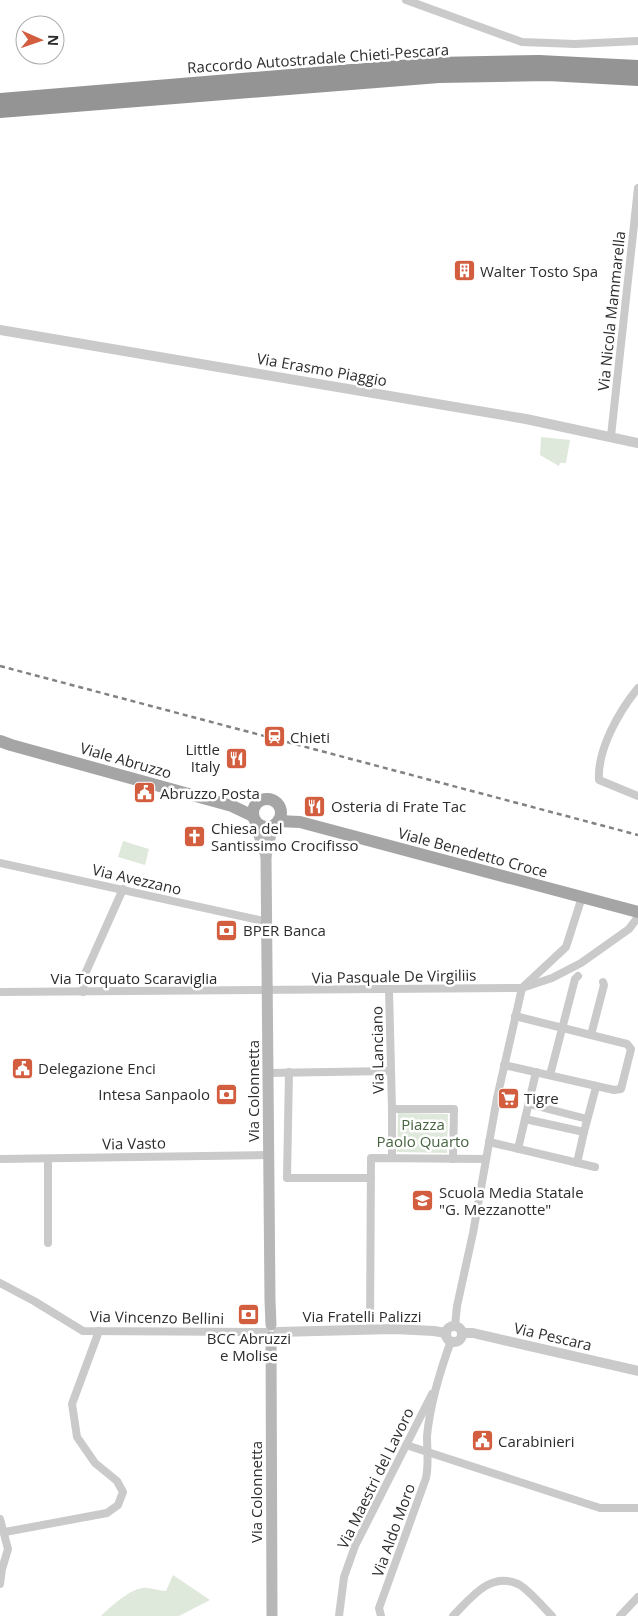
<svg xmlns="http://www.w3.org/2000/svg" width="638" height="1616" font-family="'Open Sans',sans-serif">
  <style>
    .green { fill: #dfe9db }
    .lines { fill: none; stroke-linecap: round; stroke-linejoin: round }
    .minor { stroke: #cacaca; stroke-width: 8 }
    .tertiary { stroke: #cacaca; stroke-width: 10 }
    .secondary { stroke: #b7b7b7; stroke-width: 11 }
    .primary { stroke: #a5a5a5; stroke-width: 12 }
    .motorway { stroke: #949494; stroke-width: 14 }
    .rail { stroke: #828282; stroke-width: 2.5; stroke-dasharray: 5 4; stroke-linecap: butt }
    .labels { text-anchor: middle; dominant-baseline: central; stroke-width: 5; stroke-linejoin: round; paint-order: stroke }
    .street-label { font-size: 15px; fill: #2d2d2d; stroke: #fff }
    .poi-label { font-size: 15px; fill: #2d2d2d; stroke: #fff; text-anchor: start }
    .park-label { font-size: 15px; fill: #45633f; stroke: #fff }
  </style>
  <rect width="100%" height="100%" fill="#fff"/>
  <g class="green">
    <polygon points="541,437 570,440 566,463 560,463 559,466 540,455"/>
    <polygon points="123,841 149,849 145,865 118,857"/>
    <polygon points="398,1113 448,1114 447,1153 397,1152"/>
    <path d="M173,1575l37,25 -31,16h-78c9,-9 29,-27 42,-28 5,-1 16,3 23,3z"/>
  </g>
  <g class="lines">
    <g class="minor">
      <polyline points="406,0 522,42 575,44 638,41"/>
      <polyline points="611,436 638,188"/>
      <path d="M638,688c-19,23 -41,62 -39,92l39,16"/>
      <polyline points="0,863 268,922"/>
      <polyline points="389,990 392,1109 392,1158"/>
      <polyline points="0,992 522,988 552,978 581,963 629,929 638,917"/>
      <polyline points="83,992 85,974 123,889"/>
      <polyline points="591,1035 604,985 603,982"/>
      <polyline points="504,1065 614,1090 621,1089 631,1049 627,1044 515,1016"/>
      <polyline points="289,1072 287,1178 371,1178"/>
      <polyline points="268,1073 390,1071"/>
      <polyline points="550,1075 575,979 578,976"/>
      <polyline points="529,1104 587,1119"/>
      <polyline points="392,1109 454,1109 453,1159"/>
      <polyline points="525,1119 536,1072"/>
      <polyline points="489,1142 595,1167"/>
      <polyline points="518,1149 525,1119 584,1132 596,1087"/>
      <polyline points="0,1159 269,1155"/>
      <polyline points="577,1163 584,1132"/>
      <polyline points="48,1243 48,1159"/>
      <polyline points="0,1283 34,1301 83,1331 266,1332"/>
      <polyline points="455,1326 457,1306 473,1233 497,1098 522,988 566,947 582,897"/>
      <polyline points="370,1329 371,1158 486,1159"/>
      <polyline points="406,1445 600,1508 638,1508"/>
      <polyline points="0,1519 8,1549 2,1569 0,1584"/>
      <polyline points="5,1532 107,1513 118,1505 123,1492 117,1481 95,1463 77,1437 72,1404 99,1331"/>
      <polyline points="339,1616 344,1577 355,1546 432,1394"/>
      <path d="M381,1616l-2,-8 47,-130c3,-14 1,-28 1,-42 3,-32 13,-65 24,-95"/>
      <path d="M453,1616c17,-17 37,-45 65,-32 8,3 27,25 34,32"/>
      <polyline points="620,1616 638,1597"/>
    </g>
    <g class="tertiary">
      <polyline points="0,330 526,419 638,443"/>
      <circle cx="454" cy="1334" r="8"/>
      <polyline points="278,1332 394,1329 434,1331 446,1333"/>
      <polyline points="462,1333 473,1333 638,1371"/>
    </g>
    <g class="secondary">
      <polyline points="256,822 257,829 266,856"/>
      <polyline points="271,1325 270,1300 266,856 273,825"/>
      <polyline points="271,1337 272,1616"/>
    </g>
    <g class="primary">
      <polyline points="0,741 11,745 232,806 253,816"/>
      <circle cx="267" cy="813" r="14"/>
      <polyline points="278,821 300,822 638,912"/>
    </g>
    <g class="motorway">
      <polyline points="0,100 436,64 539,62 638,67"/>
      <polyline points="0,111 439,76 548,74 638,79"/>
    </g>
    <polyline class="rail" points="0,666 638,835"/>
  </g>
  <defs>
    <symbol id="building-square" viewBox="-11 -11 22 22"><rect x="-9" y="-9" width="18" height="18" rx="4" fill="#d35e3f" stroke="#fff"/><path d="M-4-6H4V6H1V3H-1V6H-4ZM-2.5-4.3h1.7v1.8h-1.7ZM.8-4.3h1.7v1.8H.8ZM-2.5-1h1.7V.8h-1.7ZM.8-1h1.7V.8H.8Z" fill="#fff"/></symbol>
    <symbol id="station-square" viewBox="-11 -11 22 22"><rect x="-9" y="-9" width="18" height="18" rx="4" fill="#d35e3f" stroke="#fff"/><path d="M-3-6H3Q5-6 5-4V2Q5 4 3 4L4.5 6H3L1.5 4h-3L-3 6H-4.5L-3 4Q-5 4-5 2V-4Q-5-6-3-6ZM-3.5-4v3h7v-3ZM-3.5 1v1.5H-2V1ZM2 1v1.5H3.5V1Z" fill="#fff"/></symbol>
    <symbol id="restaurant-square" viewBox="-11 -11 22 22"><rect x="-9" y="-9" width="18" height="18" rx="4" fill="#d35e3f" stroke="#fff"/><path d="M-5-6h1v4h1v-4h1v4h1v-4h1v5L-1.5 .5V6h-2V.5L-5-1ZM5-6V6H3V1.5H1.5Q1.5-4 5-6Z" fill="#fff"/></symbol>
    <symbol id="civic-square" viewBox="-11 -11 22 22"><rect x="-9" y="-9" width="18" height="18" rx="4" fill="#d35e3f" stroke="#fff"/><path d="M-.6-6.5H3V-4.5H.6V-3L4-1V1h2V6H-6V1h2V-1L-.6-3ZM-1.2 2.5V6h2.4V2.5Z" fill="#fff"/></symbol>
    <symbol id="church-square" viewBox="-11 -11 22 22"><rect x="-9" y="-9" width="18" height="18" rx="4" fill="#d35e3f" stroke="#fff"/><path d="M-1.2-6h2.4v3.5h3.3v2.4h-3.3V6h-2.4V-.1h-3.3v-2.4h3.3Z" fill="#fff"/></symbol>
    <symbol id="bank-square" viewBox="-11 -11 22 22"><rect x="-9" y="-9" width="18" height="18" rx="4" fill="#d35e3f" stroke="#fff"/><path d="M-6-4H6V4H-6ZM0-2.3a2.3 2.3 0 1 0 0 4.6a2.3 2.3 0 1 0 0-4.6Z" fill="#fff"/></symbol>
    <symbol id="supermarket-square" viewBox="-11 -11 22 22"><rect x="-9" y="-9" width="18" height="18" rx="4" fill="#d35e3f" stroke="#fff"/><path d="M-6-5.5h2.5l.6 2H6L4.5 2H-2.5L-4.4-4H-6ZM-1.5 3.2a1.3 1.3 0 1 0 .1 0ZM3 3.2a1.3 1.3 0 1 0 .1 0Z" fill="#fff"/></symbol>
    <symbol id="school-square" viewBox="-11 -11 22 22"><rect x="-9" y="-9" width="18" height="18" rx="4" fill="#d35e3f" stroke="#fff"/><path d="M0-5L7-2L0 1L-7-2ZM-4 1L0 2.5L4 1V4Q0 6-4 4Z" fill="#fff"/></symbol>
  </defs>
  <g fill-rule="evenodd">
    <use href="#building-square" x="452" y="258" width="25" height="25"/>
    <use href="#station-square" x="262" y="724" width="25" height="25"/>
    <use href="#restaurant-square" x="224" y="746" width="25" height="25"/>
    <use href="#civic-square" x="132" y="780" width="25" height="25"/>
    <use href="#restaurant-square" x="302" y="794" width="25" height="25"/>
    <use href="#church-square" x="182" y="824" width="25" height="25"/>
    <use href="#bank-square" x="214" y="918" width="25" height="25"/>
    <use href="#civic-square" x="10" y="1056" width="25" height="25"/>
    <use href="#bank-square" x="214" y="1082" width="25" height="25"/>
    <use href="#supermarket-square" x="496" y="1086" width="25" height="25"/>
    <use href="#school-square" x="410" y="1188" width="25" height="25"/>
    <use href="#bank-square" x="236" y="1302" width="25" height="25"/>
    <use href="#civic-square" x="470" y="1428" width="25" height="25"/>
  </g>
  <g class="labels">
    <g class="street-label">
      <text transform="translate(318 58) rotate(-4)">Raccordo Autostradale Chieti-Pescara</text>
      <text transform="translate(611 311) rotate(-84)">Via Nicola Mammarella</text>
      <text transform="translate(322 369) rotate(10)">Via Erasmo Piaggio</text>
      <text transform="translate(126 760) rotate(16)">Viale Abruzzo</text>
      <text transform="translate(473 852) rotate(15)">Viale Benedetto Croce</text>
      <text transform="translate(137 879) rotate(13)">Via Avezzano</text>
      <text transform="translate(394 976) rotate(-1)">Via Pasquale De Virgiliis</text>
      <text x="134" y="978">Via Torquato Scaraviglia</text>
      <text transform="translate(377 1050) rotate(-91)">Via Lanciano</text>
      <text transform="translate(253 1091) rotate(-90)">Via Colonnetta</text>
      <text transform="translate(134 1143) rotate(-1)">Via Vasto</text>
      <text x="362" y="1316">Via Fratelli Palizzi</text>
      <text transform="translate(157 1317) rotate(1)">Via Vincenzo Bellini</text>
      <text transform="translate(553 1336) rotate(13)">Via Pescara</text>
      <text transform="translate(375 1478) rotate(-64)">Via Maestri del Lavoro</text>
      <text transform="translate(256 1492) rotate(-90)">Via Colonnetta</text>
      <text transform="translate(393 1530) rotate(-70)">Via Aldo Moro</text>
    </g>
    <g class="poi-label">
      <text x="480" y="271">Walter Tosto Spa</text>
      <text x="290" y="737">Chieti</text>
      <text x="220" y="749" text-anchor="end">Little<tspan x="220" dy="17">Italy</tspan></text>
      <text x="160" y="793">Abruzzo Posta</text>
      <text x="331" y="806">Osteria di Frate Tac</text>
      <text x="211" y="828">Chiesa del<tspan x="211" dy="17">Santissimo Crocifisso</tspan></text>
      <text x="243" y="930">BPER Banca</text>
      <text x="38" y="1068">Delegazione Enci</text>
      <text x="210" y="1094" text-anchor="end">Intesa Sanpaolo</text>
      <text x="524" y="1098">Tigre</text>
      <text x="439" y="1192">Scuola Media Statale<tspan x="439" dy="17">"G. Mezzanotte"</tspan></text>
      <text x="249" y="1338" text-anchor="middle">BCC Abruzzi<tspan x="249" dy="17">e Molise</tspan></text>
      <text x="498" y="1441">Carabinieri</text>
    </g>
    <g class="park-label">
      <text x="423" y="1124">Piazza<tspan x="423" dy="17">Paolo Quarto</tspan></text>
    </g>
  </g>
  <g transform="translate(40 40) rotate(92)"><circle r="24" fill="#ffffff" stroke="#ababab"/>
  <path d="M0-4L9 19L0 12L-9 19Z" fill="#d35e3f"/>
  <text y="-8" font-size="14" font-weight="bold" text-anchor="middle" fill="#2d2d2d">N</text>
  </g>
</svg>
